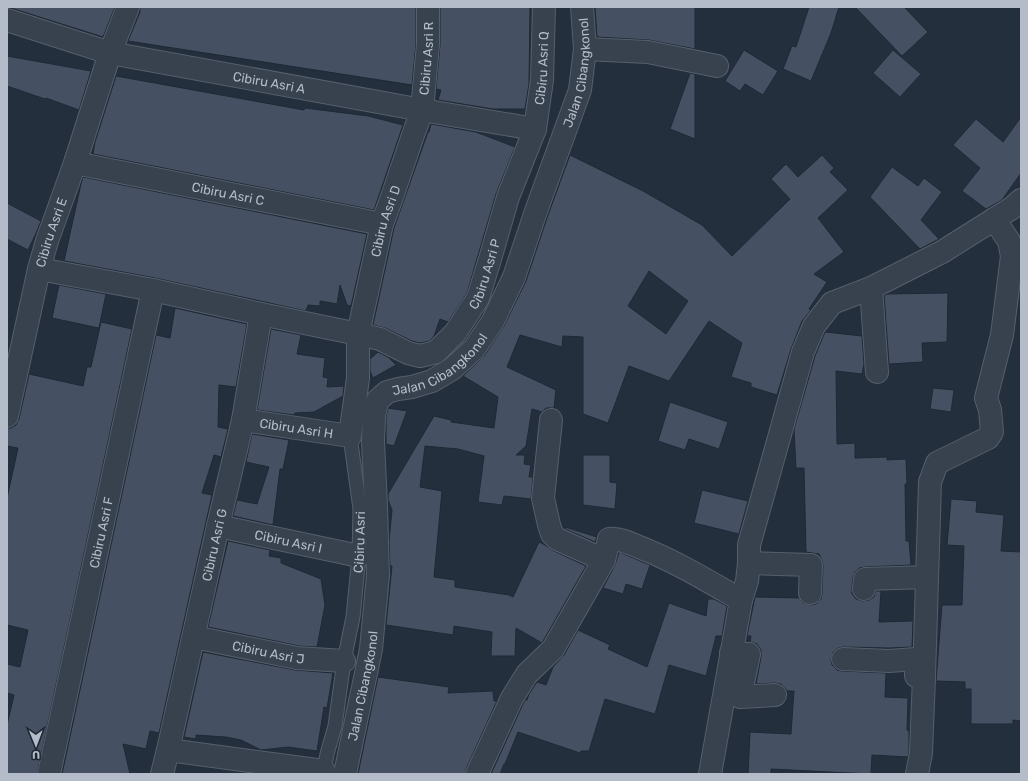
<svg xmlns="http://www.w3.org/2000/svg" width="1028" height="781" font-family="Rubik,sans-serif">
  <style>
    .building { fill: #455162; stroke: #1f2835; fill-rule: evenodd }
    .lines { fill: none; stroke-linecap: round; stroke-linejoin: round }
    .service-casing { stroke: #565f6c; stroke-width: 15 }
    .minor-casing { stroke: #565f6c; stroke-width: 24 }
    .service { stroke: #38414e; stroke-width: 13 }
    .minor { stroke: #38414e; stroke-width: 22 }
    .labels { text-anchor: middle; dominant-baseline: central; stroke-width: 4; stroke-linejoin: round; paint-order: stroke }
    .street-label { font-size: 13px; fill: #b4bcc9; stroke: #1d2633 }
  </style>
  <rect width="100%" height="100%" fill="#242f3e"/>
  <g class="building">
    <polygon points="7,7 115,7 103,37 11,8 7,8"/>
    <polygon points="140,7 416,7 416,43 412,85 128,41 140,12"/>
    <polygon points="440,7 530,7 529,84 525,109 493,109 438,100 441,90 436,89 440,45"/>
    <polygon points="595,7 695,7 695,49 649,40 597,37"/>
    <polygon points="809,7 839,7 831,33 811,81 783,69 792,46 796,47"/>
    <polygon points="855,7 904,7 928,32 902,56"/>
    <polygon points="744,50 778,71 763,95 745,84 740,91 725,81"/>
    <polygon points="893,50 921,74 900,97 873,73"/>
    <polygon points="7,56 91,71 79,110 46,98 45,99 7,86"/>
    <polygon points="690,73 695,74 695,139 670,129"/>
    <polygon points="116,76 304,110 305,108 368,116 403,125 374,210 93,154 95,142"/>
    <polygon points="1021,117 1021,173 1002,200 986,209 962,191 980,168 953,145 976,119 1003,142"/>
    <polygon points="431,124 476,132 515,147 496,194 467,293 448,322 440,319 434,336 430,341 420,343 412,341 385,328 373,325 394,228 428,132 429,132"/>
    <path d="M570,155l73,36 59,34 30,31 58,-57 -19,-20 15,-15 12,13 24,-22 12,13 -4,4 18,18 -30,28 26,34 -30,22 13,8 -18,27 2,1 -9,11 -11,28 -14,46 -26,-8v-4l-20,-6 11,-34 -33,-22 -40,60 -40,-15 -21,57 -25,-9v-77l-20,-1 -1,11 -42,-12 -13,32 49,23 -2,18h-8l-4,4 -10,-3 -6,37 -10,9h9l-1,9 7,1 -2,12h4l-2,22 -27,-3 -2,9 -24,-3 6,-46 -26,-7 -33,-3 -5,41 22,4 -8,86 21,3v7l54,8 4,2 26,-55 6,3 7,5 34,16 -44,77 -26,-15 -1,28h-24l1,-24 -38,-6 -1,9 -67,-10 6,-59h-2l-1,-25 3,-31 -4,-10v-6l46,-78 17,4v2l43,6 4,-31 -35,-21 21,-20 20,-30 22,-45 22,-66zM649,271l39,30 -22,33 -38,-28z"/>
    <polygon points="892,167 918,186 924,178 942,192 921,220 939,239 920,249 870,197"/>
    <polygon points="83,177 367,234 351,306 347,305 340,285 337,304 320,301 320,306 308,305 306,311 155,278 64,261 81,184"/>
    <polygon points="7,203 41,221 37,231 28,250 7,239"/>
    <polygon points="59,285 106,294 99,328 52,318"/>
    <polygon points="948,293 947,342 922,343 923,362 889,364 884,295 888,294"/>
    <polygon points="175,308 247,324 236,387 219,385 218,427 228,429 221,457 214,455 202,493 212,495 159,733 150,731 146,749 123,744 130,774 62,774 156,335 170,338"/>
    <polygon points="101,322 132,329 37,774 7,774 7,725 14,695 7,693 7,664 20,667 28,630 7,625 7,498 18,448 7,446 7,428 11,428 16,425 19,419 29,374 83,386 87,367 91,367"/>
    <polygon points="271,329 301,335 297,354 325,358 323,377 328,378 327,387 344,386 343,396 314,412 295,413 294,415 257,410"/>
    <polygon points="825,332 862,336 864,364 862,374 836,371 837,444 855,443 855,458 887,457 887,460 906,459 907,484 905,484 906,541 909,541 911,565 865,567 859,568 855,572 853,577 852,588 852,594 856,599 863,601 869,600 874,597 876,591 881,591 879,622 913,621 913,622 912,647 889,648 843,647 838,648 833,652 831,659 832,665 837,670 842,671 886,673 885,697 908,698 907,730 909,731 909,752 908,757 872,755 871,774 771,769 771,774 748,774 750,732 791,734 794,691 787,691 785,688 781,684 775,683 756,684 761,657 761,650 757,644 750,642 751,636 747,636 755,597 799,598 803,603 810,605 816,604 821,599 822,594 823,565 822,560 819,554 806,552 804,468 796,468 794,429 815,356"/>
    <polygon points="378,352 388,357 396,365 373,378 370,371 370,359"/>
    <polygon points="933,388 954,390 951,412 930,409"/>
    <polygon points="670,402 728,422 719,449 689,439 685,450 658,441"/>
    <polygon points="388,408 407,411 394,446 386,444 386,417"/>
    <polygon points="252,434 289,440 283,469 280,469 273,525 233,516 237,500 257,504 269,467 246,462"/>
    <polygon points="583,455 610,455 610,482 617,483 615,509 583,505"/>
    <polygon points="702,490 748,501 739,534 694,523"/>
    <polygon points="951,499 977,501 976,512 1004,515 1001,551 1021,552 1021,721 1013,720 1013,724 971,724 971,689 965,689 965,682 936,681 942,605 962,605 964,546 947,545"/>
    <polygon points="565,527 597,537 595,542 565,529"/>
    <polygon points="228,541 270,550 269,556 281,558 281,563 321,579 325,605 317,647 299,646 208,627"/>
    <polygon points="619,552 650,565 642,589 626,584 623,594 603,588 615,565"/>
    <polygon points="708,599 714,599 727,606 722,636 716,636 706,676 669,665 655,714 605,699 589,751 581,751 580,753 518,732 505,764 504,764 500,774 491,774 523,704 525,700 527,700 529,694 537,682 546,685 553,667 564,655 578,630 610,645 608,649 647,667 669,603 706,616"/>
    <polygon points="203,652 295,670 333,673 327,708 324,707 317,751 288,747 261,750 241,740 226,737 196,735 196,739 184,737"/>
    <polygon points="378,677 449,687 448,693 493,691 494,701 497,701 466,769 465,774 358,774"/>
  </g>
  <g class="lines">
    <defs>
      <g id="service">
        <path id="s1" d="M324,771l3,-17 8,-28 9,-65 9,-44 6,-61 1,-47 -10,-73"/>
      </g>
      <g id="minor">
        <path id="s2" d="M7,20l103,33 312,57 113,19"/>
        <polyline points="585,49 648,52 717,66"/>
        <path id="s3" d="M75,163l307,61"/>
        <path id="s4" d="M39,269l114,21 108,24 97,20 22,5 28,14 12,3 16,-4 19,-19 23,-35 12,-39 18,-62 27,-68 7,-49 2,-73"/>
        <polyline points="871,288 877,372"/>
        <path id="s5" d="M7,416l32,-147 8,-28 28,-78 35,-110 18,-46"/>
        <path id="s6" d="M243,420l107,16 8,-58v-44l24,-110 10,-27 20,-59 10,-28 6,-66v-37"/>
        <polyline points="551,420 543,498 549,525 552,534 557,539 604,560"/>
        <path id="s7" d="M218,526l141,30"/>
        <polyline points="749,563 811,565 810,593"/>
        <polyline points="864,589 865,579 927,577"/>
        <path id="s8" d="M194,637l103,21 47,3"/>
        <polyline points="731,653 749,654 740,697 775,695"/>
        <polyline points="843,659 889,661 916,659 916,676 924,677 930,482 937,463 988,438 992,432 990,410 986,398 1002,335 1012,256 1009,241 994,219"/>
        <polyline points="168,750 324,771"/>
        <path id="s9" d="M49,774l104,-484"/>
        <path id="s10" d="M162,774l6,-24 50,-224 25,-106 18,-106"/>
        <path id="s11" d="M345,774l26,-125 7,-74 -2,-68 -3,-66 1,-25 3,-15 10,-9 11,-3 14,-2 20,-6 20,-12 22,-20 19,-28 21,-44 22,-66 44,-121 5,-41 -3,-42"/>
        <path d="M477,774l35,-76 15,-24 26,-25 51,-89 5,-21c10,-1 21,4 30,8 36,14 69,34 102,53"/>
        <polyline points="710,774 741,600 747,581 749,563 749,545 803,352 814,326 832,303 871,288 942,252 1012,208 1021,200"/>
        <polyline points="917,774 921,753 924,677"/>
      </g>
    </defs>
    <use href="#service" class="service-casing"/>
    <use href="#minor" class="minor-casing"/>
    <use href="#service" class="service"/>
    <use href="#minor" class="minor"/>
  </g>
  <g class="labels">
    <g class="street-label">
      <text stroke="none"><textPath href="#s6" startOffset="496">Cibiru Asri R</textPath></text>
      <text stroke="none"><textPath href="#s4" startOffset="717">Cibiru Asri Q</textPath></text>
      <text stroke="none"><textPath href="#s11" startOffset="787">Jalan Cibangkonol</textPath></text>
      <text stroke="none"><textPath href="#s2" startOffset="270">Cibiru Asri A</textPath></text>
      <text stroke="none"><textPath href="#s3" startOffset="156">Cibiru Asri C</textPath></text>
      <text stroke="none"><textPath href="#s6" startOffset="327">Cibiru Asri D</textPath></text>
      <text stroke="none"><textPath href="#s5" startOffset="189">Cibiru Asri E</textPath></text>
      <text stroke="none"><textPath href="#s4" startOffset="502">Cibiru Asri P</textPath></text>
      <text stroke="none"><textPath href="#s11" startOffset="451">Jalan Cibangkonol</textPath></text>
      <text stroke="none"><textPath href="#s6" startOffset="54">Cibiru Asri H</textPath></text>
      <text stroke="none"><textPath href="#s9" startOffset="247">Cibiru Asri F</textPath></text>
      <text stroke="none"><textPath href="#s7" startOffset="72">Cibiru Asri I</textPath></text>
      <text stroke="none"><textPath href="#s1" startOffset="232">Cibiru Asri</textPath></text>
      <text stroke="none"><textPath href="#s10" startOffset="235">Cibiru Asri G</textPath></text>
      <text stroke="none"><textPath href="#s8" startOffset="76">Cibiru Asri J</textPath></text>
      <text stroke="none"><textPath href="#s11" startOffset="90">Jalan Cibangkonol</textPath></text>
    </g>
  </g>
  <rect width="1028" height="781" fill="none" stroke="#b4bcc9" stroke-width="16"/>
  <g transform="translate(36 745) rotate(179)" stroke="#1d2633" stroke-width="3" paint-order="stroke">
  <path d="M0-3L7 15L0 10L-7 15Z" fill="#b4bcc9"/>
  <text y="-6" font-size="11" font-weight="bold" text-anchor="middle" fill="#b4bcc9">U</text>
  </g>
</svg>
